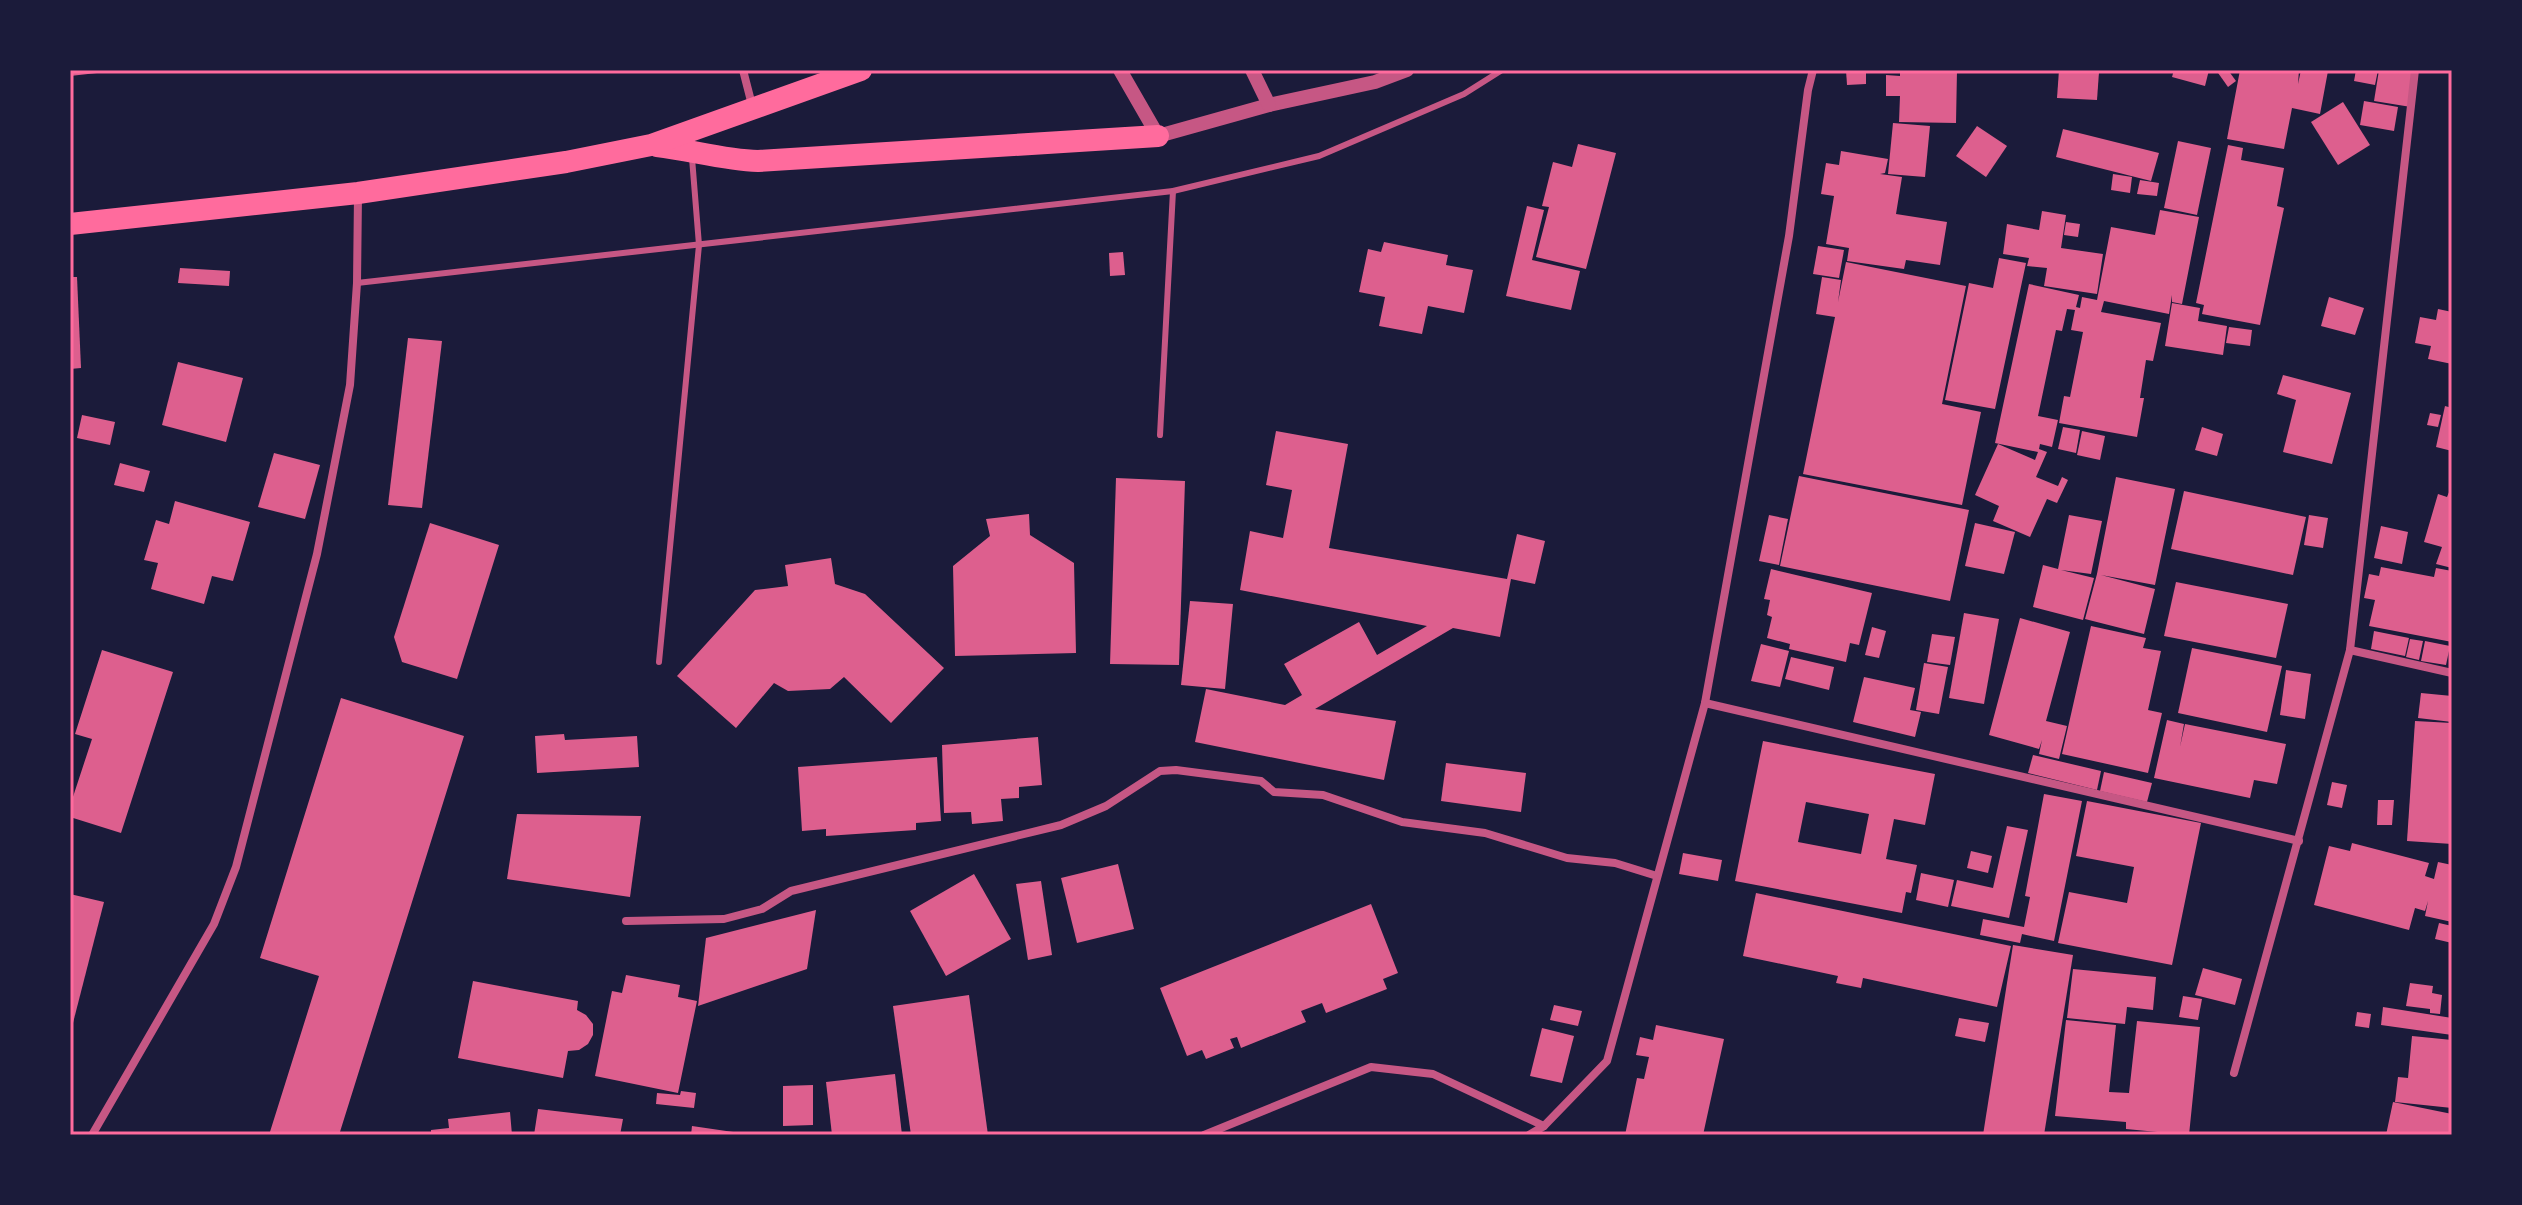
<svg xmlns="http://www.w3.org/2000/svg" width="2522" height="1205" font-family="Literata,serif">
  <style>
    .building { fill: #dd5f8e; fill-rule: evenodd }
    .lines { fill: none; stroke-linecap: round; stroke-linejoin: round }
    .service { stroke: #c65784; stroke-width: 6 }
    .minor { stroke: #c65784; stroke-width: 8 }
    .tertiary { stroke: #c65784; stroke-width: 14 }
    .trunk { stroke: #ff6b9d; stroke-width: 22 }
    .neatline { fill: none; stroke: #ff6b9d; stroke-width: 3 }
  </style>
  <rect width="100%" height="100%" fill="#1b1b3a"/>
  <g class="building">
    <polygon points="70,70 106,70 106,72 70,76"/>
    <polygon points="1846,70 1866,70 1866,84 1847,85"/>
    <polygon points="1900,70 1957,70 1956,123 1899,122 1900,96 1886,96 1886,75 1900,76"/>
    <polygon points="2059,70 2099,72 2097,100 2057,98"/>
    <polygon points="2174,70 2209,70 2205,86 2172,77"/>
    <polygon points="2216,70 2228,70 2236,81 2228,87"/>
    <polygon points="2240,70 2299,70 2298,84 2301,70 2328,71 2320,114 2292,108 2284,149 2227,139"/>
    <polygon points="2356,70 2378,70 2375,85 2354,81"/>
    <polygon points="2379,70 2417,70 2411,107 2374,101"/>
    <polygon points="2364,101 2398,107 2394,131 2360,125"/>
    <polygon points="2343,102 2370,145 2338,165 2311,122"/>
    <polygon points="1893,123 1930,126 1925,177 1888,174"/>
    <polygon points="1977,126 2007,146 1986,177 1956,156"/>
    <polygon points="2063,129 2159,153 2151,181 2056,157"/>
    <polygon points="2178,141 2211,148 2197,215 2164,208"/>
    <polygon points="1578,144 1616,153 1586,269 1536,257 1549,207 1542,206 1553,162 1572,167"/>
    <polygon points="2228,145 2243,148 2241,160 2284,168 2277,206 2284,208 2260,325 2202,314 2204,305 2196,303"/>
    <polygon points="1841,151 1888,159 1885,173 1880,174 1902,177 1896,214 1947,222 1940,265 1906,260 1904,269 1847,261 1849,248 1826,244 1834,196 1821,194 1826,163 1839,165"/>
    <polygon points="2113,174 2132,177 2130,193 2111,190"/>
    <polygon points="2140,180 2159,183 2157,196 2137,194"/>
    <polygon points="1527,206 1544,210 1532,260 1580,271 1571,310 1506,296"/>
    <polygon points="2160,210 2199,217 2182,304 2172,302 2172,295 2169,314 2104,301 2101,312 2161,323 2153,361 2146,360 2140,398 2144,398 2137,437 2059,423 2064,396 2070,397 2083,332 2071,330 2075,310 2067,309 2062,331 2056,330 2038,416 2058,420 2052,447 2040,444 2039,449 2047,452 2036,477 2058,486 2062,477 2068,480 2057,503 2047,499 2030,537 1993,521 1999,506 1975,495 1998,444 2035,460 2038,452 1995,443 2029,284 2079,295 2076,307 2080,308 2082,297 2097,300 2111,227 2155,235"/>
    <polygon points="2042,211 2066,215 2061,248 2103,254 2097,294 2044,286 2047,268 2027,266 2029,258 2003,254 2007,224 2039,230"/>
    <polygon points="2066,222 2080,224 2078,237 2064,235"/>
    <polygon points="1384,242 1448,255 1446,265 1473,270 1464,313 1428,306 1422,334 1379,326 1385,297 1359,292 1368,249 1381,252"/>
    <polygon points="1818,246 1844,250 1839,278 1813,274"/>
    <polygon points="1123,252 1125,275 1110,276 1109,253"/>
    <polygon points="1999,258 2026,263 1995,409 1945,400 1969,283 1993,288"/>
    <polygon points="1846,262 1966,286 1942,404 1981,412 1962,505 1803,474 1835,317 1816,314 1822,277 1841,280 1838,302"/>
    <polygon points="180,268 230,271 229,286 178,283"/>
    <polygon points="70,277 77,277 81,368 70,369"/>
    <polygon points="2329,297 2364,308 2355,335 2321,326"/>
    <polygon points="2172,303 2200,308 2198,321 2227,326 2223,355 2165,346"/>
    <polygon points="2438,309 2452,312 2452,364 2428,359 2431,346 2415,343 2420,317 2436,320"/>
    <polygon points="2229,327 2252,330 2250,346 2226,343"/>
    <polygon points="408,338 442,341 422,508 388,505"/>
    <polygon points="178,362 243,378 226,442 162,425"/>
    <polygon points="2283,375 2351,393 2332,464 2283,452 2296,400 2277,394"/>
    <polygon points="2445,406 2452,408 2452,451 2436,447"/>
    <polygon points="2430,413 2441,415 2438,427 2427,425"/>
    <polygon points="82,415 115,422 110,445 77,438"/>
    <polygon points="2063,427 2080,430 2076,453 2058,449"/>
    <polygon points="2202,427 2223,434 2217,456 2195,450"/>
    <polygon points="1276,431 1348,444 1329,548 1507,579 1517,534 1545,541 1535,584 1511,579 1500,637 1453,628 1315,709 1396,721 1384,780 1195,742 1206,689 1285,705 1302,695 1284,664 1359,622 1377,655 1427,626 1240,590 1250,531 1283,538 1292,490 1266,485"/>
    <polygon points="2082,431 2105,436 2100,460 2077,455"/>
    <polygon points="274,453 320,465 305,519 258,507"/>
    <polygon points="120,463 150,471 144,492 114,485"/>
    <polygon points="1799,476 1969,510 1950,601 1780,566"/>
    <polygon points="2116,477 2175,489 2155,585 2101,575 2155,589 2144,634 2085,619 2097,574"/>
    <polygon points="1116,478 1185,481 1179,665 1110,664"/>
    <polygon points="2452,485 2452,568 2436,564 2442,547 2424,542 2438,494 2447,497"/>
    <polygon points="2184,491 2306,517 2293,575 2171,549"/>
    <polygon points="175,501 250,522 233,581 212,576 204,604 151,589 158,563 144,560 156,520 169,524"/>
    <polygon points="1029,514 1030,535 1074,563 1076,653 955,656 953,566 990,536 986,519"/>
    <polygon points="1769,515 1788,519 1779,565 1759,561"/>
    <polygon points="2069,515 2102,521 2091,574 2061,570 2094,578 2083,620 2033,607 2043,565 2058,569"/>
    <polygon points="2309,515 2328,518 2323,548 2304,545"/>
    <polygon points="430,523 499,545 457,679 402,662 394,637"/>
    <polygon points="1975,523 2015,532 2004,574 1965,566"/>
    <polygon points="2381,526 2408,532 2402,564 2374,558"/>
    <polygon points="831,558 835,584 865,594 944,668 891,723 844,677 830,689 788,691 774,683 736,728 677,676 755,590 788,586 785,565"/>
    <polygon points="2381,567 2434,577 2436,568 2452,571 2452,642 2369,626 2375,600 2364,598 2369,574 2379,576"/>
    <polygon points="1771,569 1872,593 1859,645 1850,643 1846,662 1789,649 1790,644 1767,638 1772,617 1767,615 1770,600 1764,599"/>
    <polygon points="2176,582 2288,604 2276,658 2164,636"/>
    <polygon points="1190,601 1233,604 1225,689 1181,685"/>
    <polygon points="1964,613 1999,619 1984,704 1949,698"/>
    <polygon points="2020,618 2070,632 2046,721 2067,726 2059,759 2039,754 2042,740 2039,749 1989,735"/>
    <polygon points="2091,626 2146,638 2143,648 2161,651 2148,710 2162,713 2148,773 2062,754"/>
    <polygon points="1872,627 1886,631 1879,658 1865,655"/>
    <polygon points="2374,631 2409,638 2405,656 2371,649"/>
    <polygon points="1932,634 1955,637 1950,665 1927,662"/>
    <polygon points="2410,639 2423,641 2419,660 2406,657"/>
    <polygon points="2425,641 2450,646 2446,665 2421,661"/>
    <polygon points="1761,644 1789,651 1780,687 1751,681"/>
    <polygon points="2192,648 2282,666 2267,732 2178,713"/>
    <polygon points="102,650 173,672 121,833 70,817 70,806 92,739 75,734"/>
    <polygon points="1791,657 1834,667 1829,690 1785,679"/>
    <polygon points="1924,663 1948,667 1939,714 1916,710"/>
    <polygon points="2286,670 2311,674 2305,719 2280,715"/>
    <polygon points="1864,677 1915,688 1910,710 1921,712 1915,737 1853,722"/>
    <polygon points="2421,693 2452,696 2452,722 2418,718"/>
    <polygon points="341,698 464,736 339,1135 269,1135 319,976 260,958"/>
    <polygon points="2167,720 2184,724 2180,747 2185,724 2286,744 2277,784 2254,780 2250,798 2154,778"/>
    <polygon points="2415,721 2452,723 2452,844 2407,841"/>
    <polygon points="564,734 565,740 637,736 639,767 537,773 535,736"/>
    <polygon points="1038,737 1042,785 1019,787 1019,798 1001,799 1003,821 972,824 971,812 944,813 942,745"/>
    <path d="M1763,741l172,33 -10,51 -31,-6 -8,40 31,6 -6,28 -5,-1 -4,21 -167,-32zM1806,802l63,12 -8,40 -63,-12z"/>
    <polygon points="2033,755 2101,771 2097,790 2028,773"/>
    <polygon points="937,757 941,821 916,823 916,830 826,836 826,829 802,831 798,767"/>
    <polygon points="1446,763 1526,773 1521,812 1441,801"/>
    <polygon points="2104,772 2152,783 2147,802 2100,791"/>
    <polygon points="2332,782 2347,785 2342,808 2327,805"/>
    <polygon points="2044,794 2082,801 2054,941 2022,934 2020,943 1980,935 1983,919 2024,927 2030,897 2025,896"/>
    <polygon points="2378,800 2394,800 2392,825 2377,825"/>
    <polygon points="2087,801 2201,823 2172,965 2058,943 2069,892 2127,903 2134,867 2076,856"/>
    <polygon points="517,814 641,816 630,897 507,879"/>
    <polygon points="2007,826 2028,830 2009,918 1951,906 1957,880 1993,888"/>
    <polygon points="2352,843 2429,863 2425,876 2434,879 2438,862 2452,865 2452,922 2425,916 2428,901 2425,911 2415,908 2409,930 2314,905 2329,846 2350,851"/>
    <polygon points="1971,851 1992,856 1988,873 1967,868"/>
    <polygon points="1683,853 1722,860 1718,881 1679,874"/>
    <polygon points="1118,864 1134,929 1077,943 1061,878"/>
    <polygon points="1921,873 1954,880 1948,907 1916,900"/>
    <polygon points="974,874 1011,939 946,976 910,911"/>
    <polygon points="1041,881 1052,955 1028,960 1016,884"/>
    <polygon points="1756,893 2011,946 1997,1007 1863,978 1861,988 1836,983 1838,976 1743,956"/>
    <polygon points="70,894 104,902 73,1023 70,1022"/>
    <polygon points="1371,904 1398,973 1383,979 1387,989 1326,1013 1322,1003 1301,1011 1306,1022 1241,1048 1237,1037 1230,1039 1234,1048 1206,1059 1202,1050 1187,1056 1160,988"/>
    <polygon points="816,910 807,969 698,1006 706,938"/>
    <polygon points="2439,923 2452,926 2452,943 2435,939"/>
    <polygon points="2013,945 2073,955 2044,1135 1983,1135"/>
    <polygon points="2203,968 2242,979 2235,1005 2195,995"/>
    <polygon points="2073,969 2156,977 2153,1010 2127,1007 2125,1024 2067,1018"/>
    <polygon points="626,975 680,985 678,997 697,1001 678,1093 595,1076 612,991 622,993"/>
    <polygon points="473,981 578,1001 577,1010 586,1015 593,1024 593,1035 588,1044 579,1050 568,1051 563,1078 458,1058"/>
    <polygon points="2410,983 2433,986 2432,993 2442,995 2440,1014 2430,1013 2430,1009 2406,1006"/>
    <polygon points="969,995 988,1135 911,1135 893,1006"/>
    <polygon points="2183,996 2202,999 2198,1020 2179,1017"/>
    <polygon points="1554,1005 1582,1011 1578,1026 1550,1020"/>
    <polygon points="2383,1007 2452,1018 2452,1035 2381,1025"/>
    <polygon points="2357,1012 2371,1014 2369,1028 2355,1026"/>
    <polygon points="1959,1018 1989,1023 1985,1042 1955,1036"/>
    <polygon points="2066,1020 2116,1025 2109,1092 2129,1093 2137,1021 2200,1027 2189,1135 2126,1129 2126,1122 2055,1116"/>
    <polygon points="1656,1025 1724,1039 1703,1135 1625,1135 1637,1078 1644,1079 1649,1057 1636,1055 1640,1037 1653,1040"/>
    <polygon points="1542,1028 1574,1036 1562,1083 1530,1076"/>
    <polygon points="2412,1036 2452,1040 2452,1108 2395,1102 2398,1077 2408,1078"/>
    <polygon points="895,1074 902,1135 832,1135 826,1082"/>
    <polygon points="813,1085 813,1125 783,1126 783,1086"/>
    <polygon points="681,1091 696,1093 694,1108 656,1104 657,1093 680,1095"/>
    <polygon points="2393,1102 2452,1114 2450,1135 2386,1135"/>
    <polygon points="538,1109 623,1119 620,1135 534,1135"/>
    <polygon points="510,1112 512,1135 431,1135 431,1130 449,1128 448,1119"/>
    <polygon points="692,1126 740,1133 740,1135 691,1135"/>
  </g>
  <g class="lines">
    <g class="service">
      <polyline points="357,283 1173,191 1319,156 1464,94 1502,70"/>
      <polyline points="1160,435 1173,191"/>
      <polyline points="659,662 699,245 692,158"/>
    </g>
    <g class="minor">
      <polyline points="743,70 752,105"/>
      <polyline points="2350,650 2452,673"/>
      <polyline points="1705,703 2299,841"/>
      <polyline points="626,921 724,919 762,909 791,891 1061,825 1106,806 1160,771 1176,770 1261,781 1274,792 1323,795 1402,822 1485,833 1567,858 1615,863 1657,876"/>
      <polyline points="2234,1073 2350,650 2415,70"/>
      <polyline points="92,1135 214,924 236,867 317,554 350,385 357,283 358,195"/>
      <polyline points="1204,1135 1371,1067 1433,1074 1544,1126"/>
      <polyline points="1529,1135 1544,1126 1607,1061 1705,703 1789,236 1808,90 1813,70"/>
    </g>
    <g class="tertiary">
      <polyline points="1120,70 1158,136 1269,105 1375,82 1407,70"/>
      <polyline points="1252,70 1269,105"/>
    </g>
    <g class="trunk">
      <path d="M657,146c34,4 67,14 101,15l400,-25"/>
      <polyline points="70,224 358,193 566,162 651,145 861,70"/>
    </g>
  </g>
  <rect width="2522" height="1205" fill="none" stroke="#1b1b3a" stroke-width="144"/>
  <rect x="72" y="72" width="2378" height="1061" class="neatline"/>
</svg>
